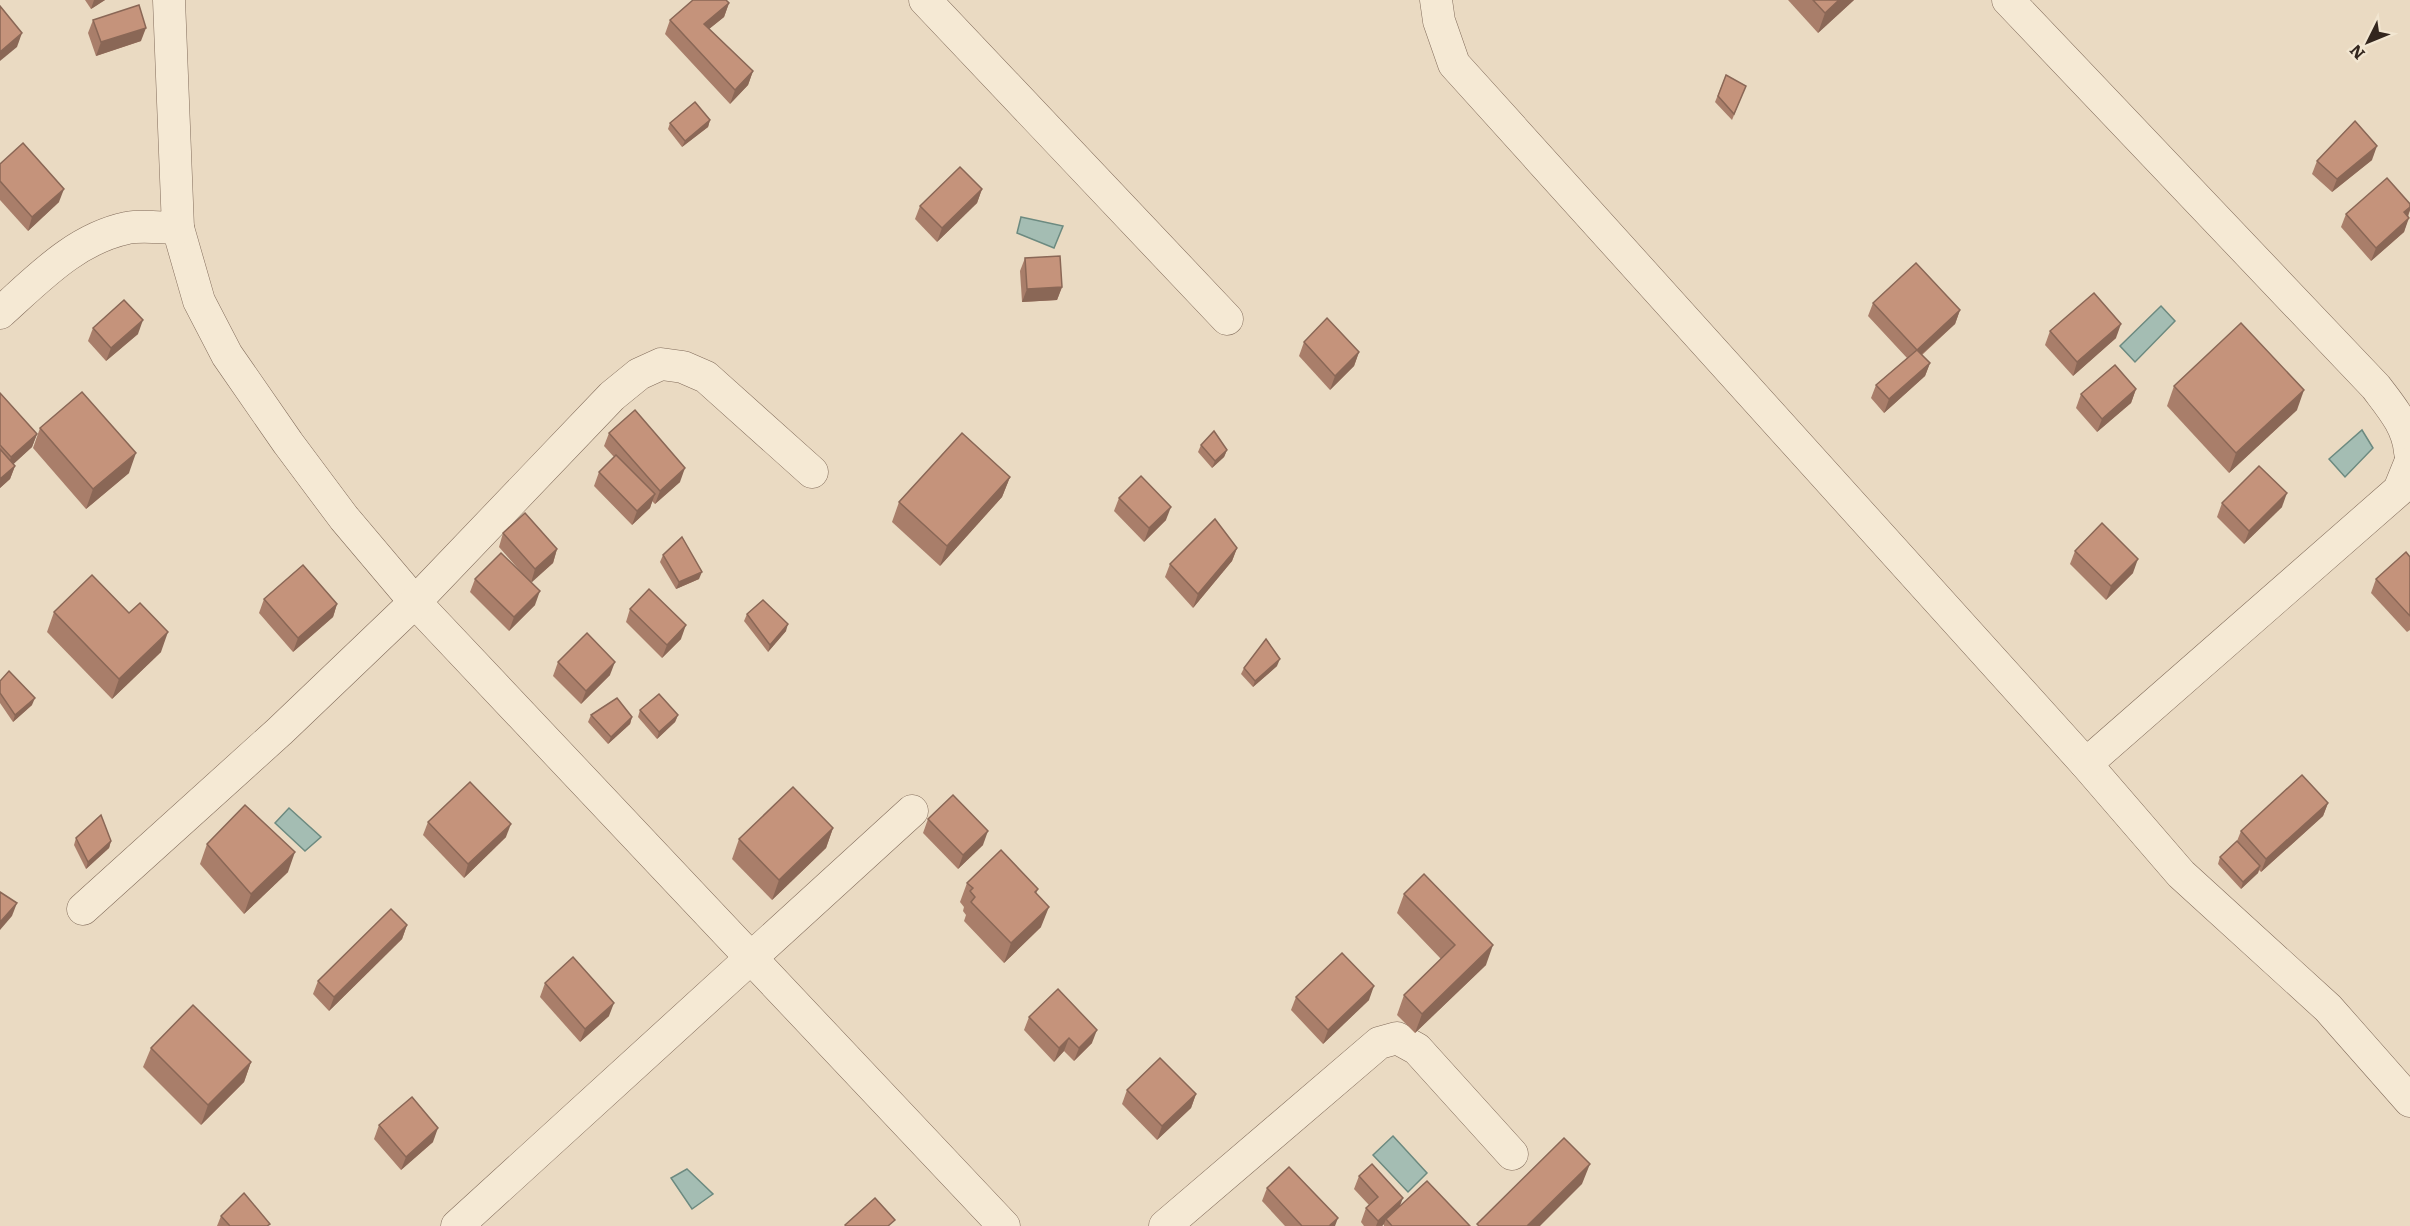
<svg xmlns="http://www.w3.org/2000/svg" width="2410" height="1226" font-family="Literata,serif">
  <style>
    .water { fill: #a4bdb3; stroke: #6c8a80; stroke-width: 1.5 }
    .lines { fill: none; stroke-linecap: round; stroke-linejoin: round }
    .minor-casing { stroke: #826c5b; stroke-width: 33 }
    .minor { stroke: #f5e9d4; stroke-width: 32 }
    .wall { fill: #a97e6a }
    .shaded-wall { fill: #8a6756 }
    .building { fill: #c5937b; stroke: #8a6756; stroke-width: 1.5 }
  </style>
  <rect width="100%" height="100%" fill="#eadac2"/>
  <g class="water">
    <polygon points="1021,217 1063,226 1054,248 1017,233"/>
    <polygon points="2161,306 2175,321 2135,362 2120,346"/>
    <polygon points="2362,430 2373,448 2345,477 2329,459"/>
    <polygon points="289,808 321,837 305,851 275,823"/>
    <polygon points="1393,1136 1427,1173 1408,1192 1373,1155"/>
    <polygon points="687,1169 713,1194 692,1209 671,1178"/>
  </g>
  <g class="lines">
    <defs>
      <g id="minor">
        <polyline points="925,0 1227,319"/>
        <polyline points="1436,0 1439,21 1454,64 2086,764 2181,874 2328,1008 2410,1101"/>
        <path d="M2008,0l368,387c15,20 32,39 34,65"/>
        <polyline points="178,228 199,301 227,355 288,443 344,518 415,602 1004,1226"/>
        <path d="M0,313c38,-34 75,-74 127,-85 16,-3 35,0 51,0l-9,-228"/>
        <polyline points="2086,764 2399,490 2410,463"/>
        <polyline points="83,909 280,731 415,602 612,396 639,374 661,364 683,367 706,377 812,472"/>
        <polyline points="457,1226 912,811"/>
        <polyline points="1165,1226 1379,1043 1397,1038 1417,1049 1512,1154"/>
      </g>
    </defs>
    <use href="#minor" class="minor-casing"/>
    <use href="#minor" class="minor"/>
  </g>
  <g class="wall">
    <polygon points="85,0 105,0 91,9"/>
    <polygon points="1788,0 1854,0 1818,33"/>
    <polygon points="729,3 724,17 709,29 753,71 748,85 730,104 665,34 670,20"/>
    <polygon points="93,20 141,41 96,56 88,33"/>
    <polygon points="1726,75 1743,93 1732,120 1715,102"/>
    <polygon points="710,120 708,127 682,147 668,129 670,123"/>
    <polygon points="2372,160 2332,192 2312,174 2317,161"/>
    <polygon points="0,164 59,202 28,231 0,200"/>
    <polygon points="982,189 977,203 937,242 915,219 920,206"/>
    <polygon points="2410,204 2410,210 2404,232 2371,261 2341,227 2346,214"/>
    <polygon points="1025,258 1062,287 1057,300 1022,302 1020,271"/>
    <polygon points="1873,303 1960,310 1955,324 1922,355 1930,363 1925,376 1884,413 1871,398 1876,385 1907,358 1868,316"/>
    <polygon points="93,328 138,334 106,361 88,341"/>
    <polygon points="2050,331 2116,338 2073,376 2045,345"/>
    <polygon points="1304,342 1359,352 1354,366 1330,390 1299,356"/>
    <polygon points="2174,386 2297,410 2229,473 2167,406"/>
    <polygon points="2136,389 2131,403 2097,432 2076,408 2081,394"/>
    <polygon points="0,393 37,434 32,447 13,464 15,466 10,479 0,488"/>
    <polygon points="40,428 129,473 86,509 33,448"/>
    <polygon points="609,433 680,482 655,504 652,501 650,508 632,525 594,486 599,472 614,457 604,446"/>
    <polygon points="1201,445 1227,450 1224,457 1212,468 1198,452"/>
    <polygon points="1010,477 1002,497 940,566 892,522 899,502"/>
    <polygon points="1119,498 1166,520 1144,542 1114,511"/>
    <polygon points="2222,503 2282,507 2244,544 2217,517"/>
    <polygon points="503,533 557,549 553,563 531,582 535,605 509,631 470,592 475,579 528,580 499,547"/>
    <polygon points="1237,548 1232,561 1193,608 1165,577 1170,564"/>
    <polygon points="2075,551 2133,573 2106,600 2070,564"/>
    <polygon points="663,555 699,579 676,589 660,562"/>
    <polygon points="2410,557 2410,630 2407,632 2371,593 2376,579"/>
    <polygon points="264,599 337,604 333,617 293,652 259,613"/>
    <polygon points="630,609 681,639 662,658 626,622"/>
    <polygon points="54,612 161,652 112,699 47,632"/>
    <polygon points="747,614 786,631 768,652 744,621"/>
    <polygon points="558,662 610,675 581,704 553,676"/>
    <polygon points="1277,666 1253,687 1241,674 1244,668"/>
    <polygon points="0,681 32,705 13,722 0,703"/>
    <polygon points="640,710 678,715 675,722 657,739 638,717"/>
    <polygon points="591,715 632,717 630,724 608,744 588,722"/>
    <polygon points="2328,803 2323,816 2261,872 2259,870 2258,873 2241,889 2218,864 2220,857 2237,841 2241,831"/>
    <polygon points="928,819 983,845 958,869 923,833"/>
    <polygon points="428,822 506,837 464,878 423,835"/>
    <polygon points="833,828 826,848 772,900 732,859 739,839"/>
    <polygon points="76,838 111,841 109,848 86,869 74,845"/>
    <polygon points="207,844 288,872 244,914 200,864"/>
    <polygon points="967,883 1038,889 1036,894 1041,927 1004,963 964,921 966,915 963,911 964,907 960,902"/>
    <polygon points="1404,894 1486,965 1415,1033 1397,1015 1404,995 1441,959 1397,913"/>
    <polygon points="407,925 402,939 329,1011 313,994 318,981"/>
    <polygon points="545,983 609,1016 580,1042 540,997"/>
    <polygon points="1296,997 1369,1000 1323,1044 1291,1010"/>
    <polygon points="1029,1017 1092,1043 1074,1061 1064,1051 1054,1062 1024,1030"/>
    <polygon points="151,1048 251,1062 244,1082 201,1125 143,1067"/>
    <polygon points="1127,1090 1196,1094 1191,1108 1157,1140 1122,1104"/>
    <polygon points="379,1125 433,1142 401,1170 374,1139"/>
    <polygon points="1359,1176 1400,1206 1470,1226 1384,1226 1384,1224 1382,1226 1364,1226 1361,1222 1366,1208 1369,1205 1354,1189"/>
    <polygon points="1267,1188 1335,1226 1285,1226 1262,1201"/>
    <polygon points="221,1216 269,1226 217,1226"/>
  </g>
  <g class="shaded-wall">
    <polygon points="94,0 105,0 91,9"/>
    <polygon points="1839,0 1854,0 1818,33 1825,13"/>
    <polygon points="729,3 724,17 699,37 704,24"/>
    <polygon points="146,28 141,41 96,56 101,42"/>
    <polygon points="22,33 17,47 0,61 0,52"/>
    <polygon points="753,71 748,85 730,104 735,90"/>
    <polygon points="710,120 708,127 682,147 685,141"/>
    <polygon points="2377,146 2372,160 2332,192 2337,179"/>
    <polygon points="64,189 59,202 28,231 32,217"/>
    <polygon points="982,189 977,203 937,242 942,228"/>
    <polygon points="2410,207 2410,210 2406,219 2404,212"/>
    <polygon points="2409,218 2404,232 2371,261 2376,248"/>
    <polygon points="1062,287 1057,300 1022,302 1027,289"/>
    <polygon points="1960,310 1955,324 1912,363 1917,350"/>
    <polygon points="143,320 138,334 106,361 111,348"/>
    <polygon points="2121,324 2116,338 2073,376 2077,362"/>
    <polygon points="1359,352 1354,366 1330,390 1335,376"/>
    <polygon points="1930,363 1925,376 1884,413 1889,399"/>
    <polygon points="2136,389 2131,403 2097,432 2102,419"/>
    <polygon points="2304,390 2297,410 2229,473 2236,453"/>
    <polygon points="37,434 32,447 6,471 11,457"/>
    <polygon points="1227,450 1224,457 1212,468 1215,461"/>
    <polygon points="136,453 129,473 86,509 93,489"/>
    <polygon points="15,466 10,479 0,488 0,479"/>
    <polygon points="685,468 680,482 655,504 660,491"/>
    <polygon points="1010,477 1002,497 940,566 947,546"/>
    <polygon points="2287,493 2282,507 2244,544 2249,531"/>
    <polygon points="655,494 650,508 632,525 637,511"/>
    <polygon points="1171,507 1166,520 1144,542 1149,528"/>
    <polygon points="1237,548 1232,561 1193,608 1198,594"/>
    <polygon points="557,549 553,563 531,583 535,569"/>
    <polygon points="2138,559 2133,573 2106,600 2111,586"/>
    <polygon points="702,572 699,579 676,589 679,582"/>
    <polygon points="540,591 535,605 509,631 514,617"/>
    <polygon points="337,604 333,617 293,652 298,638"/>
    <polygon points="788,624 786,631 768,652 770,645"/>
    <polygon points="686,625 681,639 662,658 667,645"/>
    <polygon points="168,632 161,652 112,699 119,679"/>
    <polygon points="1280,659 1277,666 1253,687 1255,681"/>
    <polygon points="615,662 610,675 581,704 586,691"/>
    <polygon points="35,698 32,705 13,722 15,715"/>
    <polygon points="678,715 675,722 657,739 659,732"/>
    <polygon points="632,717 630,724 608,744 611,737"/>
    <polygon points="2328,803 2323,816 2261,872 2266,859"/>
    <polygon points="511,824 506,837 464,878 468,864"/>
    <polygon points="833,828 826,848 772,900 779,880"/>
    <polygon points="988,831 983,845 958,869 963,855"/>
    <polygon points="111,841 109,848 86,869 88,862"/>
    <polygon points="295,852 288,872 244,914 251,894"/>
    <polygon points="2260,866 2258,873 2241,889 2243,882"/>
    <polygon points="17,903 12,916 0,930 0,922"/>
    <polygon points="1049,907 1041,927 1004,963 1011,943"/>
    <polygon points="407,925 402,939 329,1011 334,997"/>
    <polygon points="1493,945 1486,965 1415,1033 1422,1014"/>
    <polygon points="1374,986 1369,1000 1323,1044 1328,1030"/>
    <polygon points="614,1003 609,1016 580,1042 585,1029"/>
    <polygon points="1097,1030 1092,1043 1074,1061 1079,1048"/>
    <polygon points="1069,1038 1064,1051 1054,1062 1059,1048"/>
    <polygon points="251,1062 244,1082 201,1125 208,1105"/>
    <polygon points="1196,1094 1191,1108 1157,1140 1162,1126"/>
    <polygon points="438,1128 433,1142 401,1170 406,1157"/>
    <polygon points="1590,1164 1582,1184 1540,1226 1527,1226"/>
    <polygon points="1403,1198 1398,1211 1386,1219 1384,1224 1382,1226 1376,1226 1378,1221"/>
    <polygon points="1338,1218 1335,1226 1329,1226"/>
  </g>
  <g class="building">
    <polygon points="693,0 726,0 729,3 704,24 753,71 735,90 670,20"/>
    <polygon points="1813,0 1839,0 1825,13"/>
    <polygon points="139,5 146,28 101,42 93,20"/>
    <polygon points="0,6 22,33 0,52"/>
    <polygon points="1726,75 1746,86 1734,114 1718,96"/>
    <polygon points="695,102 710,120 685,141 670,123"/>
    <polygon points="2355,121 2377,146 2337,179 2317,161"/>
    <polygon points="23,143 64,189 32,217 0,181 0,164"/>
    <polygon points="960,167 982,189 942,228 920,206"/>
    <polygon points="2387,178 2410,204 2410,207 2404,212 2409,218 2376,248 2346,214"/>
    <polygon points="1060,256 1062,287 1027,289 1025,258"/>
    <polygon points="1916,263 1960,310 1917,350 1873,303"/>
    <polygon points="2094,293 2121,324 2077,362 2050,331"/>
    <polygon points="124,300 143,320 111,348 93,328"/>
    <polygon points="1327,318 1359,352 1335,376 1304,342"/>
    <polygon points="2241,323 2304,390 2236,453 2174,386"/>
    <polygon points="1917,350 1930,363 1889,399 1876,385"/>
    <polygon points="2115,365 2136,389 2102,419 2081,394"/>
    <polygon points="82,392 136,453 93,489 40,428"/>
    <polygon points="0,393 37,434 11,457 0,445"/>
    <polygon points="635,410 685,468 660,491 609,433"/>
    <polygon points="1214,431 1227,450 1215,461 1201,445"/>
    <polygon points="962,433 1010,477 947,546 899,502"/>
    <polygon points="0,449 15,466 0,479"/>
    <polygon points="616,455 655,494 637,511 599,472"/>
    <polygon points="2259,466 2287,493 2249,531 2222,503"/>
    <polygon points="1141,476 1171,507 1149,528 1119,498"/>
    <polygon points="525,513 557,549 535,569 503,533"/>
    <polygon points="1215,519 1237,548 1198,594 1170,564"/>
    <polygon points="2102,523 2138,559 2111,586 2075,551"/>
    <polygon points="682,537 702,572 679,582 663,555"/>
    <polygon points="2406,552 2410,557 2410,616 2376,579"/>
    <polygon points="501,553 540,591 514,617 475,579"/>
    <polygon points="303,565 337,604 298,638 264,599"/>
    <polygon points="92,575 129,613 140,603 168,632 119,679 54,612"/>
    <polygon points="649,589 686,625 667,645 630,609"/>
    <polygon points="763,600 788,624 770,645 747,614"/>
    <polygon points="587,633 615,662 586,691 558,662"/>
    <polygon points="1266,639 1280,659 1255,681 1244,668"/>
    <polygon points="9,671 35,698 15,715 0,693 0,681"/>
    <polygon points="659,694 678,715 659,732 640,710"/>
    <polygon points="617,698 632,717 611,737 591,715"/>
    <polygon points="2302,775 2328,803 2266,859 2241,831"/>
    <polygon points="470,782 511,824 468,864 428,822"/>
    <polygon points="793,787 833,828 779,880 739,839"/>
    <polygon points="953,795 988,831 963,855 928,819"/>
    <polygon points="245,805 295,852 251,894 207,844"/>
    <polygon points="101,815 111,841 88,862 76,838"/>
    <polygon points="2237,841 2260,866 2243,882 2220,857"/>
    <polygon points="1001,850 1038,889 1035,892 1049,907 1011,943 971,902 975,897 970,891 973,888 967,883"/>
    <polygon points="1424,874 1493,945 1422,1014 1404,995 1455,945 1404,894"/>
    <polygon points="0,892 17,903 0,922"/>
    <polygon points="391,909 407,925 334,997 318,981"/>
    <polygon points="1342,953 1374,986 1328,1030 1296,997"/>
    <polygon points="573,957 614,1003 585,1029 545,983"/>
    <polygon points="1058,989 1097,1030 1079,1048 1069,1038 1059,1048 1029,1017"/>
    <polygon points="193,1005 251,1062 208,1105 151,1048"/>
    <polygon points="1160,1058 1196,1094 1162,1126 1127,1090"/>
    <polygon points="412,1097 438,1128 406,1157 379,1125"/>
    <polygon points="1564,1138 1590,1164 1527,1226 1479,1226 1477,1224"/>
    <polygon points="1372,1164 1403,1198 1378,1221 1366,1208 1378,1197 1359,1176"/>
    <polygon points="1289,1167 1338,1218 1329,1226 1302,1226 1267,1188"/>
    <polygon points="1427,1181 1470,1226 1392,1226 1386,1219"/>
    <polygon points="244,1193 270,1224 267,1226 230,1226 221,1216"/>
    <polygon points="875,1198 895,1220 888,1226 846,1226 845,1225"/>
  </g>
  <g transform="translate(2368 42) rotate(227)" stroke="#f2e6d1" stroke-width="4.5" paint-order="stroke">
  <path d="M0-4.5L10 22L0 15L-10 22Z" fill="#33261e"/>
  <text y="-9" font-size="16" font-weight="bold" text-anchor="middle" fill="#33261e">N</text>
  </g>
</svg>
